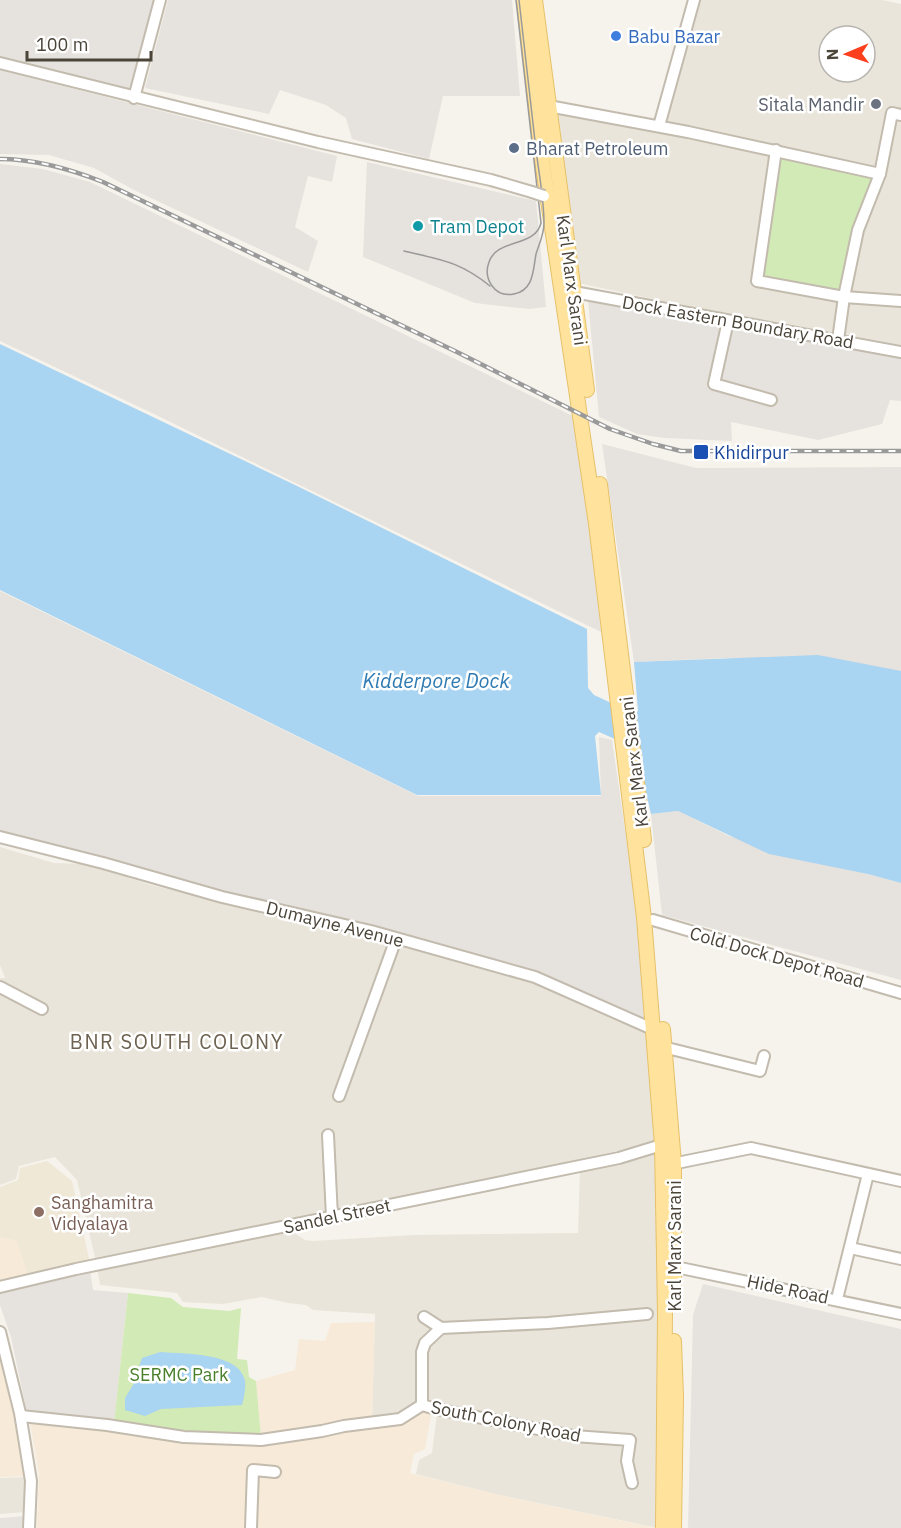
<svg xmlns="http://www.w3.org/2000/svg" width="901" height="1528" font-family="'IBM Plex Sans',sans-serif">
  <style>
    .residential { fill: #eae5da; fill-rule: evenodd }
    .commercial { fill: #f7ead8 }
    .industrial { fill: #e6e2dd }
    .education { fill: #efe8d6 }
    .green { fill: #d2eab5 }
    .water { fill: #a9d4f2 }
    .lines { fill: none; stroke-linecap: round; stroke-linejoin: round }
    .minor-casing { stroke: #c2bbae; stroke-width: 14 }
    .major-casing { stroke: #e6c16a; stroke-width: 16 }
    .minor { stroke: #fff; stroke-width: 10 }
    .major { stroke: #ffe39c; stroke-width: 14 }
    .tram { stroke: #9a9a9a; stroke-width: 1.5 }
    .rail-casing { stroke: #9a9a9a; stroke-width: 4.5 }
    .rail { stroke: #fff; stroke-width: 2; stroke-dasharray: 7; stroke-linecap: butt }
    .minor-bridge-casing { stroke: #c2bbae; stroke-width: 14; stroke-linecap: butt }
    .minor-bridge { stroke: #fff; stroke-width: 10 }
    .shop-dot { fill: #3f7fe0; stroke: #fff; stroke-width: 2 }
    .worship-dot { fill: #6b7280; stroke: #fff; stroke-width: 2 }
    .service-dot { fill: #5c6f8a; stroke: #fff; stroke-width: 2 }
    .culture-dot { fill: #0f9aa8; stroke: #fff; stroke-width: 2 }
    .transit-dot { fill: #1a4fb4; stroke: #fff; stroke-width: 2 }
    .education-dot { fill: #8d6e63; stroke: #fff; stroke-width: 2 }
    .labels { text-anchor: middle; dominant-baseline: central; stroke-width: 5; stroke-linejoin: round; paint-order: stroke }
    .shop-label { font-size: 18px; fill: #366cbe; stroke: #fff; text-anchor: start }
    .worship-label { font-size: 18px; fill: #5b616d; stroke: #fff; text-anchor: end }
    .service-label { font-size: 18px; fill: #4e5e75; stroke: #fff; text-anchor: start }
    .culture-label { font-size: 18px; fill: #0d838f; stroke: #fff; text-anchor: start }
    .street-label { font-size: 18px; fill: #4b4439; stroke: #fff }
    .transit-label { font-size: 18px; fill: #164399; stroke: #fff; text-anchor: start }
    .education-label { font-size: 18px; fill: #785e54; stroke: #fff; text-anchor: start }
    .park-label { font-size: 18px; fill: #4a7f2a; stroke: #fff }
    .water-label { font-size: 20px; font-style: italic; fill: #2e7ab2; stroke: #fff }
    .neighbourhood-label { font-size: 20px; letter-spacing: 1.5px; fill: #6e6250; stroke: #fff }
  </style>
  <rect width="100%" height="100%" fill="#f6f3ec"/>
  <g class="residential">
    <path d="M695,0h187l19,4v108l-8,-2 -14,61 -217,-46zM829,36h36v36h-36z"/>
    <polygon points="558,110 769,154 754,283 841,300 835,334 709,311 578,283"/>
    <polygon points="893,116 901,117 901,345 842,334 846,295"/>
    <polygon points="0,847 54,863 87,864 151,885 327,926 536,983 646,1029 655,1142 535,1170 96,1262 77,1180 55,1157 19,1166 16,1179 0,1185 0,978 5,978 0,965"/>
    <polygon points="656,1152 659,1256 658,1528 499,1495 416,1474 419,1460 432,1453 438,1405 399,1416 372,1420 375,1314 313,1310 306,1305 288,1303 262,1297 223,1304 183,1302 177,1293 100,1285 97,1267 290,1230 305,1240 313,1241 414,1235 578,1233 580,1168 601,1166"/>
    <polygon points="27,1477 26,1512 0,1514 0,1478"/>
  </g>
  <g class="commercial">
    <polygon points="0,1237 17,1241 29,1278 0,1284"/>
    <polygon points="375,1322 372,1420 261,1436 256,1381 295,1370 299,1339 325,1341 331,1323"/>
    <polygon points="0,1340 3,1348 27,1476 0,1477"/>
    <polygon points="422,1407 432,1410 425,1449 414,1454 410,1473 499,1495 656,1528 37,1528 39,1475 30,1422 260,1444 401,1421"/>
  </g>
  <g class="industrial">
    <polygon points="0,0 154,0 130,91 0,57"/>
    <polygon points="168,0 512,0 520,96 443,96 429,159 352,139 346,118 326,105 280,90 269,114 145,88"/>
    <polygon points="0,70 337,156 332,182 308,176 295,227 318,241 308,272 132,189 94,168 49,155 0,154"/>
    <polygon points="367,162 536,201 546,307 529,309 475,303 363,257"/>
    <polygon points="0,164 43,169 90,182 577,418 601,632 154,414 0,341"/>
    <polygon points="588,300 649,310 733,330 783,336 875,352 901,359 901,401 890,400 882,424 818,440 731,422 732,441 664,438 637,434 599,417"/>
    <polygon points="602,444 696,468 901,467 901,671 725,658 634,662"/>
    <polygon points="0,591 418,796 601,796 599,737 612,740 633,885 646,1022 537,976 0,835"/>
    <polygon points="678,811 729,836 901,883 901,980 662,915 651,814"/>
    <polygon points="90,1269 93,1290 128,1293 114,1424 27,1413 11,1337 0,1305 0,1289"/>
    <polygon points="703,1284 901,1329 901,1528 688,1528 693,1315"/>
    <polygon points="27,1516 27,1528 0,1528 0,1518"/>
  </g>
  <polygon class="education" points="47,1161 72,1181 90,1263 29,1278 17,1241 0,1237 0,1187 18,1180 20,1168"/>
  <g class="green">
    <polygon points="778,153 874,176 841,294 760,279"/>
    <polygon points="128,1293 171,1298 183,1307 229,1311 241,1308 237,1359 247,1360 249,1377 256,1381 261,1437 186,1435 114,1424"/>
  </g>
  <g class="water">
    <polygon points="0,344 295,485 587,629 588,688 594,695 633,713 638,711 634,662 818,655 901,671 901,883 868,874 769,854 678,811 651,814 645,789 642,751 599,732 595,736 601,795 417,795 0,590"/>
    <path d="M160,1352c23,2 80,0 85,29 1,7 -1,17 -3,24l-81,4 -16,7 -20,-6v-12l8,-13 9,-27z"/>
  </g>
  <g class="lines">
    <defs>
      <g id="minor">
        <polyline points="0,63 318,142 491,180 532,192"/>
        <polyline points="134,98 160,0"/>
        <polyline points="543,105 688,132 880,174"/>
        <polyline points="659,126 694,0"/>
        <polyline points="776,150 757,281 844,297 901,301"/>
        <polyline points="574,292 901,352"/>
        <polyline points="728,321 714,384 771,400"/>
        <polyline points="838,340 844,297 858,230 880,174 892,113 901,115"/>
        <polyline points="0,837 103,863 222,897 371,931 535,977 657,1031"/>
        <polyline points="653,920 901,993"/>
        <polyline points="0,987 42,1009"/>
        <polyline points="659,1046 760,1071 764,1056"/>
        <polyline points="339,1096 396,939"/>
        <polyline points="328,1135 332,1217"/>
        <polyline points="667,1165 751,1148 901,1181"/>
        <polyline points="850,1248 901,1259"/>
        <polyline points="666,1265 901,1314"/>
        <polyline points="0,1287 76,1269 619,1158 668,1143"/>
        <polyline points="837,1299 868,1174"/>
        <polyline points="424,1317 441,1328 548,1323 647,1314"/>
        <polyline points="0,1332 20,1413 31,1481 29,1528"/>
        <polyline points="422,1405 422,1352 425,1343 441,1328"/>
        <polyline points="21,1416 107,1425 184,1437 261,1440 322,1431 344,1426 400,1419 422,1405 436,1409 574,1436 630,1440 627,1461 632,1483"/>
        <polyline points="251,1528 253,1470 275,1472"/>
      </g>
      <g id="major">
        <polyline points="524,0 543,167 596,524 644,918 662,1145 665,1313 663,1528"/>
        <polyline points="535,0 587,390"/>
        <polyline points="600,484 644,840"/>
        <polyline points="663,1029 674,1164 674,1288"/>
        <polyline points="674,1528 676,1397 674,1341"/>
      </g>
    </defs>
    <use href="#minor" class="minor-casing"/>
    <use href="#major" class="major-casing"/>
    <use href="#minor" class="minor"/>
    <use href="#major" class="major"/>
    <g class="tram">
      <path d="M516,0l25,223c-6,25 -44,15 -52,39 -6,16 5,36 25,32 20,-4 19,-24 22,-40 3,-10 8,-19 8,-31 0,-24 -5,-49 -8,-73 -6,-50 -11,-100 -17,-150"/>
      <path d="M404,251c37,9 55,10 86,35"/>
    </g>
    <defs>
      <path id="rail" d="M0,159c35,0 70,10 103,23l356,171 151,76 43,15 28,7h220"/>
    </defs>
    <use href="#rail" class="rail-casing"/>
    <use href="#rail" class="rail"/>
    <defs>
      <polyline id="minor-bridge" points="532,192 544,196"/>
    </defs>
    <use href="#minor-bridge" class="minor-bridge-casing"/>
    <use href="#minor-bridge" class="minor-bridge"/>
  </g>
  <circle class="shop-dot" cx="616" cy="36" r="6"/>
  <circle class="worship-dot" cx="876" cy="104" r="6"/>
  <circle class="service-dot" cx="514" cy="148" r="6"/>
  <circle class="culture-dot" cx="418" cy="226" r="6"/>
  <rect class="transit-dot" x="693" y="444" width="16" height="16" rx="3"/>
  <circle class="education-dot" cx="39" cy="1212" r="6"/>
  <g class="labels">
    <g class="shop-label">
      <text x="628" y="36">Babu Bazar</text>
    </g>
    <g class="worship-label">
      <text x="864" y="104">Sitala Mandir</text>
    </g>
    <g class="service-label">
      <text x="526" y="148">Bharat Petroleum</text>
    </g>
    <g class="culture-label">
      <text x="430" y="226">Tram Depot</text>
    </g>
    <g class="street-label">
      <text transform="translate(572 280) rotate(82)">Karl Marx Sarani</text>
      <text transform="translate(738 322) rotate(10)">Dock Eastern Boundary Road</text>
      <text transform="translate(634 762) rotate(-97)">Karl Marx Sarani</text>
      <text transform="translate(335 924) rotate(14)">Dumayne Avenue</text>
      <text transform="translate(777 957) rotate(16)">Cold Dock Depot Road</text>
      <text transform="translate(337 1216) rotate(-12)">Sandel Street</text>
      <text transform="translate(674 1246) rotate(-90)">Karl Marx Sarani</text>
      <text transform="translate(788 1289) rotate(12)">Hide Road</text>
      <text transform="translate(506 1421) rotate(11)">South Colony Road</text>
    </g>
    <g class="transit-label">
      <text x="714" y="452">Khidirpur</text>
    </g>
    <g class="education-label">
      <text x="51" y="1202">Sanghamitra<tspan x="51" dy="21">Vidyalaya</tspan></text>
    </g>
    <g class="park-label">
      <text x="179" y="1374">SERMC Park</text>
    </g>
    <g class="water-label">
      <text x="436" y="680">Kidderpore Dock</text>
    </g>
    <g class="neighbourhood-label">
      <text x="177" y="1041">BNR SOUTH COLONY</text>
    </g>
  </g>
  <g transform="translate(847 54) rotate(268)"><circle r="28" fill="#ffffff" stroke="#b7b4b0" stroke-width="1.5"/>
  <path d="M0-4.5L10 22L0 15L-10 22Z" fill="#fc3f1d"/>
  <text y="-9" font-size="16" font-weight="bold" text-anchor="middle" fill="#4b4439">N</text>
  </g>
  <path d="M27 51v9h124v-9" fill="none" stroke="#4b4439" stroke-width="3"/>
  <text x="36" y="51" font-size="18" fill="#4b4439" stroke="#ffffff" stroke-width="4.5" paint-order="stroke">100 m</text>
</svg>
